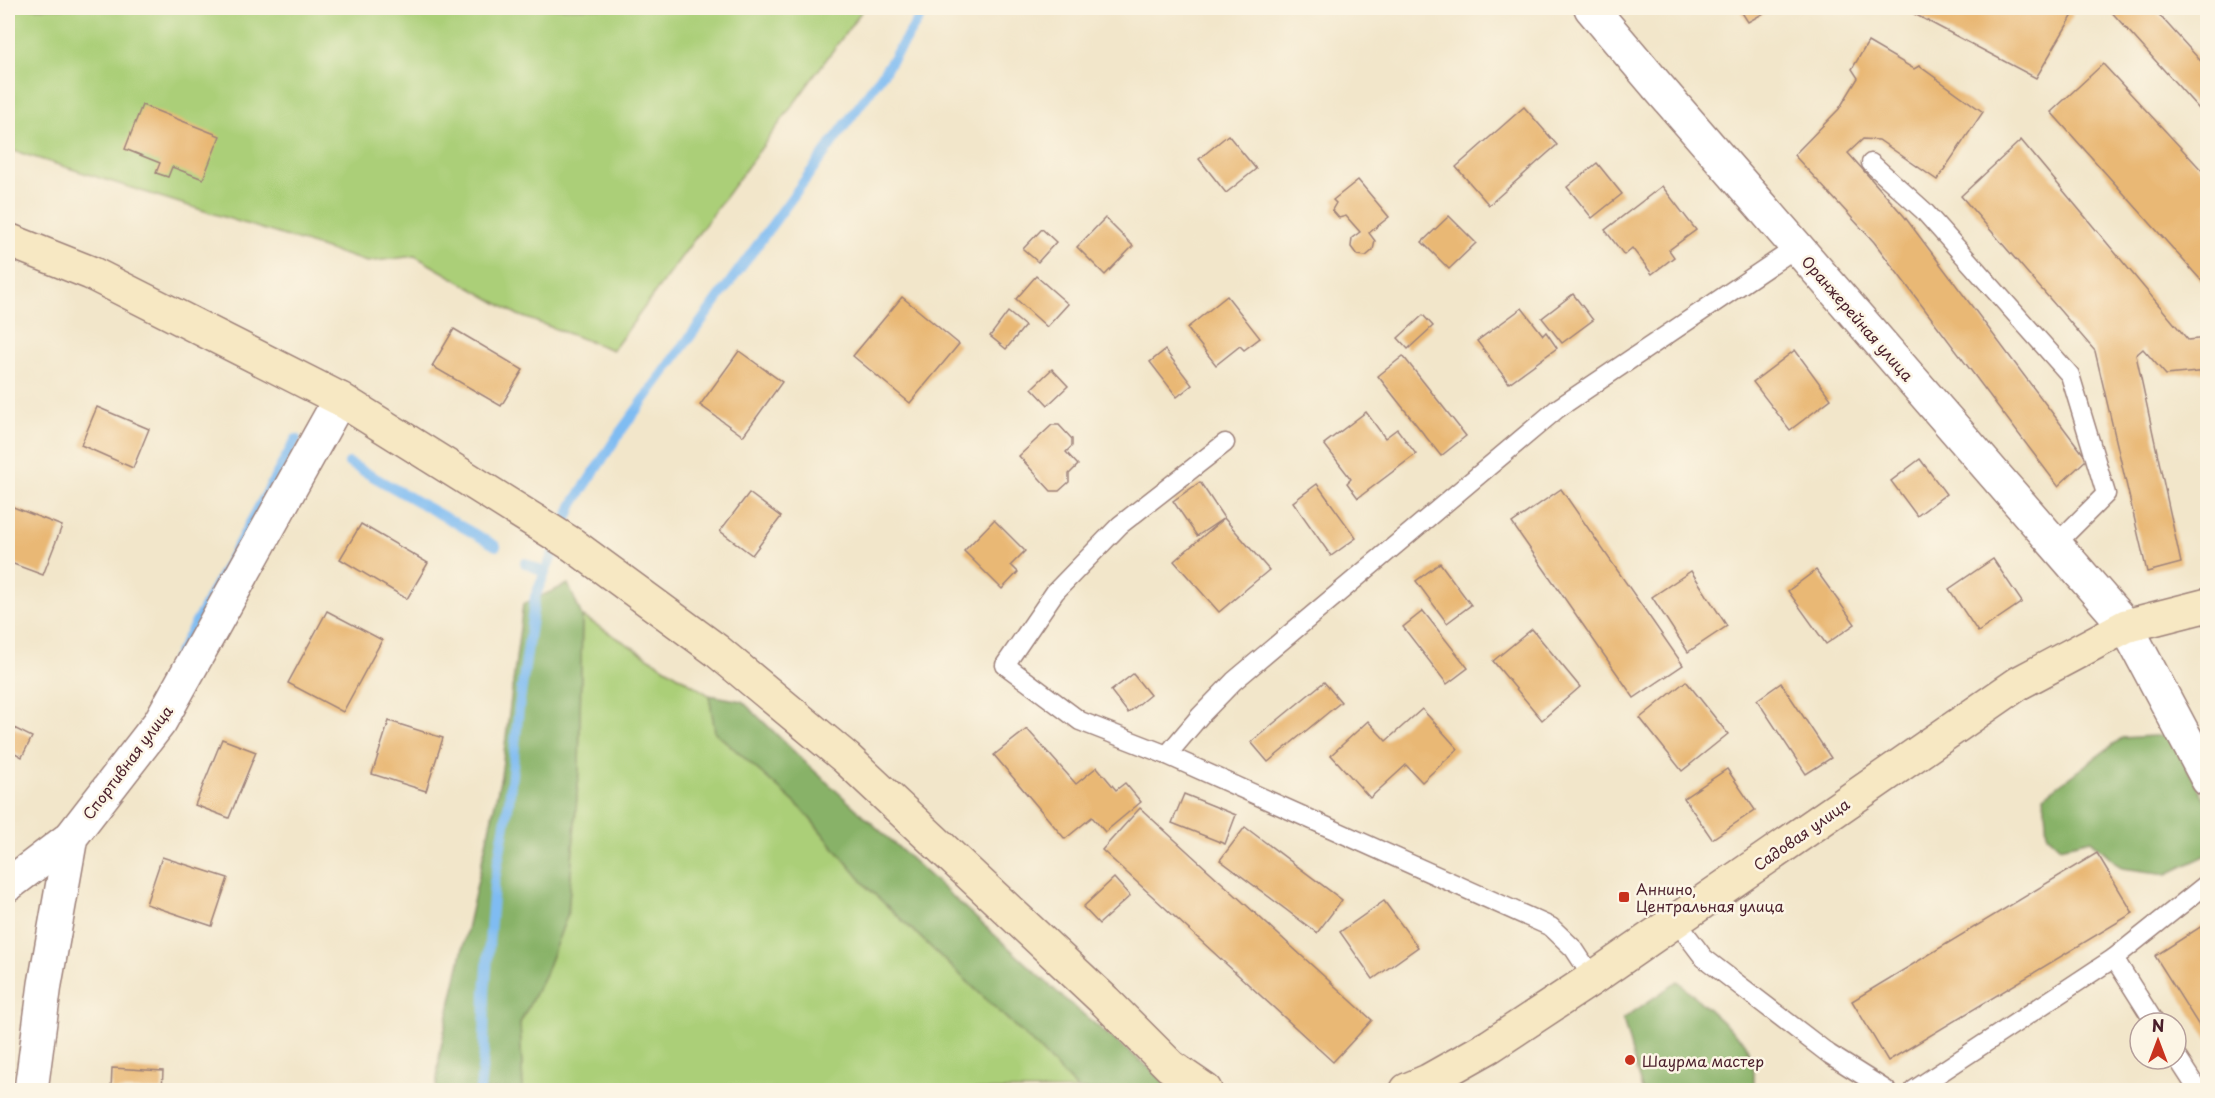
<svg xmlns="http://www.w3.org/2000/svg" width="2215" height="1098" font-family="'Playpen Sans',sans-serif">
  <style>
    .green { fill: #abcf78; stroke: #7a7752; stroke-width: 1.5 }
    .forest { fill: #88b268; stroke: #69684a; stroke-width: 1.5 }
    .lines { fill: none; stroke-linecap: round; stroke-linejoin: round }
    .stream { stroke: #7fbcf2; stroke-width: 10 }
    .building { fill: #e9b874 }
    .lane-casing { stroke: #9e827a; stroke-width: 21 }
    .street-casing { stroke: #9e827a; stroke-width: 36 }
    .secondary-casing { stroke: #9e827a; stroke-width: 36 }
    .lane { stroke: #fff; stroke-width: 18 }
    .street { stroke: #fff; stroke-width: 33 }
    .secondary { stroke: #f7e8c3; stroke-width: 33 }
    .poi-dot { fill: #c8321e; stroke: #fcf5e5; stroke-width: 2 }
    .labels { text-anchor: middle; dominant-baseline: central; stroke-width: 5; stroke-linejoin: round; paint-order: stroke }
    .street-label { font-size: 15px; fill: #4a1f2b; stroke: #fcf5e5 }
    .poi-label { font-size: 15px; fill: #4a1f2b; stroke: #fcf5e5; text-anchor: start }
  </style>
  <rect width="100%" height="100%" fill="#fcf5e5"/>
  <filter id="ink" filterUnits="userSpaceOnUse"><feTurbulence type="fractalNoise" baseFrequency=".0167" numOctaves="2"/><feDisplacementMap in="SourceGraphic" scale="12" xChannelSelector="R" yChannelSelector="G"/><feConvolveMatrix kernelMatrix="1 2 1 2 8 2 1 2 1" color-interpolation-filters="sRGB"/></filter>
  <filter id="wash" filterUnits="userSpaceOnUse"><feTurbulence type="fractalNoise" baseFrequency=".008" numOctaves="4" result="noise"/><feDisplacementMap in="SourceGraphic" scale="24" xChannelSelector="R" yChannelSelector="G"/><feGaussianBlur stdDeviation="1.35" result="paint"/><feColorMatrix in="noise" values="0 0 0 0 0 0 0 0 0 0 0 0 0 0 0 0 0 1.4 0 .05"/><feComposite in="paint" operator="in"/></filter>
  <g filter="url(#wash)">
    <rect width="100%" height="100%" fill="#f2e6ca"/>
    <g class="green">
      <polygon points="8,8 864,8 613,350 518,315 415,256 367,262 8,149"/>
      <polygon points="582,616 709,695 716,732 802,809 868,888 1039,1049 1078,1090 523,1090 520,1023 545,974 568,913 579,770"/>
    </g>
    <g class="forest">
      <polygon points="568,584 582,616 579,770 568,913 545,974 520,1023 523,1090 436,1090 440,1051 501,776 523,604"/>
      <polygon points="709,695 742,701 808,765 1067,1001 1176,1090 1078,1090 1039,1049 868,888 802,809 715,732"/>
      <polygon points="2168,735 2207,803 2207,855 2167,874 2122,868 2091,840 2060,847 2047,835 2044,796 2122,738"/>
      <polygon points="1678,981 1746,1044 1754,1071 1754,1090 1642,1090 1623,1019"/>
    </g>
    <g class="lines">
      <g class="stream">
        <polyline points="349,463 496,546"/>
        <polyline points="525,563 545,573"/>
        <polyline points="170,670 296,439"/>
        <polyline points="480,1090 484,1051 485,993 494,884 509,802 519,708 535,597 573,504 621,431 884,72 926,8"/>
      </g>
    </g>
    <g id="blocks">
      <g class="building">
        <polygon points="1739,8 1773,8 1748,22"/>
        <polygon points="1903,8 2061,8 2073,15 2036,78"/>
        <polygon points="2108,8 2153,8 2208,69 2208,119"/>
        <polygon points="1868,42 1914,69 1919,66 1983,112 1937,180 1879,140 1863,139 1848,153 1904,216 2087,459 2058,486 1874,242 1794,155 1839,109 1858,78 1852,69"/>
        <polygon points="2103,64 2208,177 2208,288 2051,112"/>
        <polygon points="142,105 220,136 203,179 172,167 168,177 156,173 160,163 125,149"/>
        <polygon points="1524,107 1557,145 1489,205 1456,167"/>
        <polygon points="1228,135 1256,169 1226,193 1199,159"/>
        <polygon points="2021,140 2188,340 2208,338 2208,371 2166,375 2143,349 2136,355 2181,563 2147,572 2095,351 1961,196"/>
        <polygon points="1597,163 1622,194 1592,218 1567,187"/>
        <polygon points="1358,180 1389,217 1369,233 1375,241 1373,250 1366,256 1357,255 1351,247 1352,238 1360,232 1346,216 1339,218 1332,210 1336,203 1333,200"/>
        <polygon points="1662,186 1696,230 1669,250 1674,257 1652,274 1632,248 1624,255 1605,230"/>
        <polygon points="1449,216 1476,243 1449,269 1422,242"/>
        <polygon points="1105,218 1133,246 1105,275 1077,247"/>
        <polygon points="1042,229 1056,242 1038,262 1023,249"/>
        <polygon points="1036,276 1068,304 1047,327 1016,299"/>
        <polygon points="1573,294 1593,320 1562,343 1542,318"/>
        <polygon points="1227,296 1260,338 1244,350 1240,346 1216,365 1187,328"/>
        <polygon points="902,297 959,344 910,403 853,356"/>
        <polygon points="1522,308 1543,335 1546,332 1557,348 1509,383 1477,341"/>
        <polygon points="1008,312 1025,326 1006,349 990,336"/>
        <polygon points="1423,315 1433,326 1408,349 1398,338"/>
        <polygon points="454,329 523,370 501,406 432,366"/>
        <polygon points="1165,350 1192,385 1177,397 1150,362"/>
        <polygon points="1795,350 1831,399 1790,430 1753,382"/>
        <polygon points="739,351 782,382 743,436 700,405"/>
        <polygon points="1403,356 1466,436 1441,456 1378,376"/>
        <polygon points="1052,369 1068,386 1048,405 1032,388"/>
        <polygon points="97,407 149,429 133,468 81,445"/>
        <polygon points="1366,412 1385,438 1397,429 1416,454 1358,498 1347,483 1351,479 1324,444"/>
        <polygon points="1052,425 1059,425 1072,439 1072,446 1066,452 1078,465 1069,474 1069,482 1059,491 1051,491 1019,456"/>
        <polygon points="1920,459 1946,494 1917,516 1891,481"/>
        <polygon points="1200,482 1224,518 1269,570 1219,612 1174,561 1224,518 1197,536 1173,501"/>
        <polygon points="1317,484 1356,538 1331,556 1293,502"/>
        <polygon points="1561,489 1683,665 1634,698 1512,523"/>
        <polygon points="749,493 781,517 752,555 720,531"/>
        <polygon points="8,505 62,526 43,575 8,562"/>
        <polygon points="994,520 1025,551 1011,565 1018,572 1002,589 964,551"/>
        <polygon points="361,524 428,563 407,599 340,559"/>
        <polygon points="1993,559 2022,602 1978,632 1949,589"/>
        <polygon points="1440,563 1471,605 1447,623 1416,581"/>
        <polygon points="1816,570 1855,624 1826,644 1788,591"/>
        <polygon points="1691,571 1727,626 1688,652 1652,597"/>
        <polygon points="327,611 382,640 343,712 288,683"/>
        <polygon points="1423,611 1468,668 1447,684 1403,627"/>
        <polygon points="1532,629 1580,687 1542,720 1493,661"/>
        <polygon points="1133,674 1150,695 1128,713 1111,691"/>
        <polygon points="1686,681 1728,734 1682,771 1640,718"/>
        <polygon points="1324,682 1341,702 1268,762 1251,742"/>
        <polygon points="1781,683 1831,758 1806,774 1757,700"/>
        <polygon points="1422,709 1458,749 1422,782 1406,765 1370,798 1331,755 1368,721 1386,741"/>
        <polygon points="389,721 443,738 426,791 372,774"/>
        <polygon points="8,725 32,737 22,757 8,749"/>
        <polygon points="1027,729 1076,784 1097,767 1116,790 1125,783 1141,802 1105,832 1092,817 1065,839 994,755"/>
        <polygon points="222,739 256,752 229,818 195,805"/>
        <polygon points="1727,769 1755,810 1712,839 1684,798"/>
        <polygon points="1184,794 1236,815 1225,844 1172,823"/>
        <polygon points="1140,808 1372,1020 1333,1062 1102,850"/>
        <polygon points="1245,827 1342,900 1317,933 1220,860"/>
        <polygon points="2097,853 2133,913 1888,1061 1852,1001"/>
        <polygon points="162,857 228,878 212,926 146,904"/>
        <polygon points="1114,878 1130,896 1099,924 1083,907"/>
        <polygon points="1384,901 1418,947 1373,979 1340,932"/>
        <polygon points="2208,922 2208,1040 2155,956"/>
        <polygon points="112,1068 163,1071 162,1090 111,1090"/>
      </g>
    </g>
  </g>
  <g filter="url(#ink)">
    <use href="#blocks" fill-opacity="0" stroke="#9e827a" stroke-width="1.5"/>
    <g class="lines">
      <defs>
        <g id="lane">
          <polyline points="1871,163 1924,211 2070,375 2106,494 2055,545"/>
          <polyline points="1167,755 1080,721 1005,665 1055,592 1120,525 1225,443"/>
          <polyline points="1676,921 1704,958 1829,1054 1886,1090"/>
          <polyline points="2114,958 2208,883"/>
          <polyline points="1593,978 1574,949 1551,927 1167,755 1200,716 1234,681 1557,409 1797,247"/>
          <polyline points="2176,1056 2198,1090"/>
          <polyline points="1914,1090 2114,958 2155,1023"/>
        </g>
        <g id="street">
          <polyline points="1591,8 1658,87 2126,626 2208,780"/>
          <polyline points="8,885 71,837"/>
          <polyline points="31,1090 45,984 71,837 160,722 340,399"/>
        </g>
        <g id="secondary">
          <polyline points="8,240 91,273 340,399 573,545 716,650 846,758 1105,1001 1170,1066 1205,1090"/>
          <polyline points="1407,1090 1428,1081 1490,1046 1593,978 2019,683 2126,626 2208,605"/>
        </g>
      </defs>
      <use href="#lane" class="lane-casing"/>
      <use href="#street" class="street-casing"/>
      <use href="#secondary" class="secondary-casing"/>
      <use href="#lane" class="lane"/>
      <use href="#street" class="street"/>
      <use href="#secondary" class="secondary"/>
    </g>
  </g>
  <g class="poi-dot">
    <rect x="1618" y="891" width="12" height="12" rx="3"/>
    <circle cx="1630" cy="1060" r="6"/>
  </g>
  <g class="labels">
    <g class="street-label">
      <text transform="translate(1858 318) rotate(49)">Оранжерейная улица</text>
      <text transform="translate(127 762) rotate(-53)">Спортивная улица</text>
      <text transform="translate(1801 834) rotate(-35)">Садовая улица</text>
    </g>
    <g class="poi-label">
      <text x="1636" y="888">Аннино,<tspan x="1636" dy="17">Центральная улица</tspan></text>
      <text x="1642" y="1060">Шаурма мастер</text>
    </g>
  </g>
  <rect width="2215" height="1098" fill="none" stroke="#fcf5e5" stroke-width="30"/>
  <g transform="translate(2158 1041)"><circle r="28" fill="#fcf5e5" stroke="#b59f9b" stroke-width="1.5"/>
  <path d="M0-4.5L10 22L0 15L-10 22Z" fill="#c8321e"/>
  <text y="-9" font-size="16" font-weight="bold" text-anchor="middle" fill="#4a1f2b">N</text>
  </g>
</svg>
